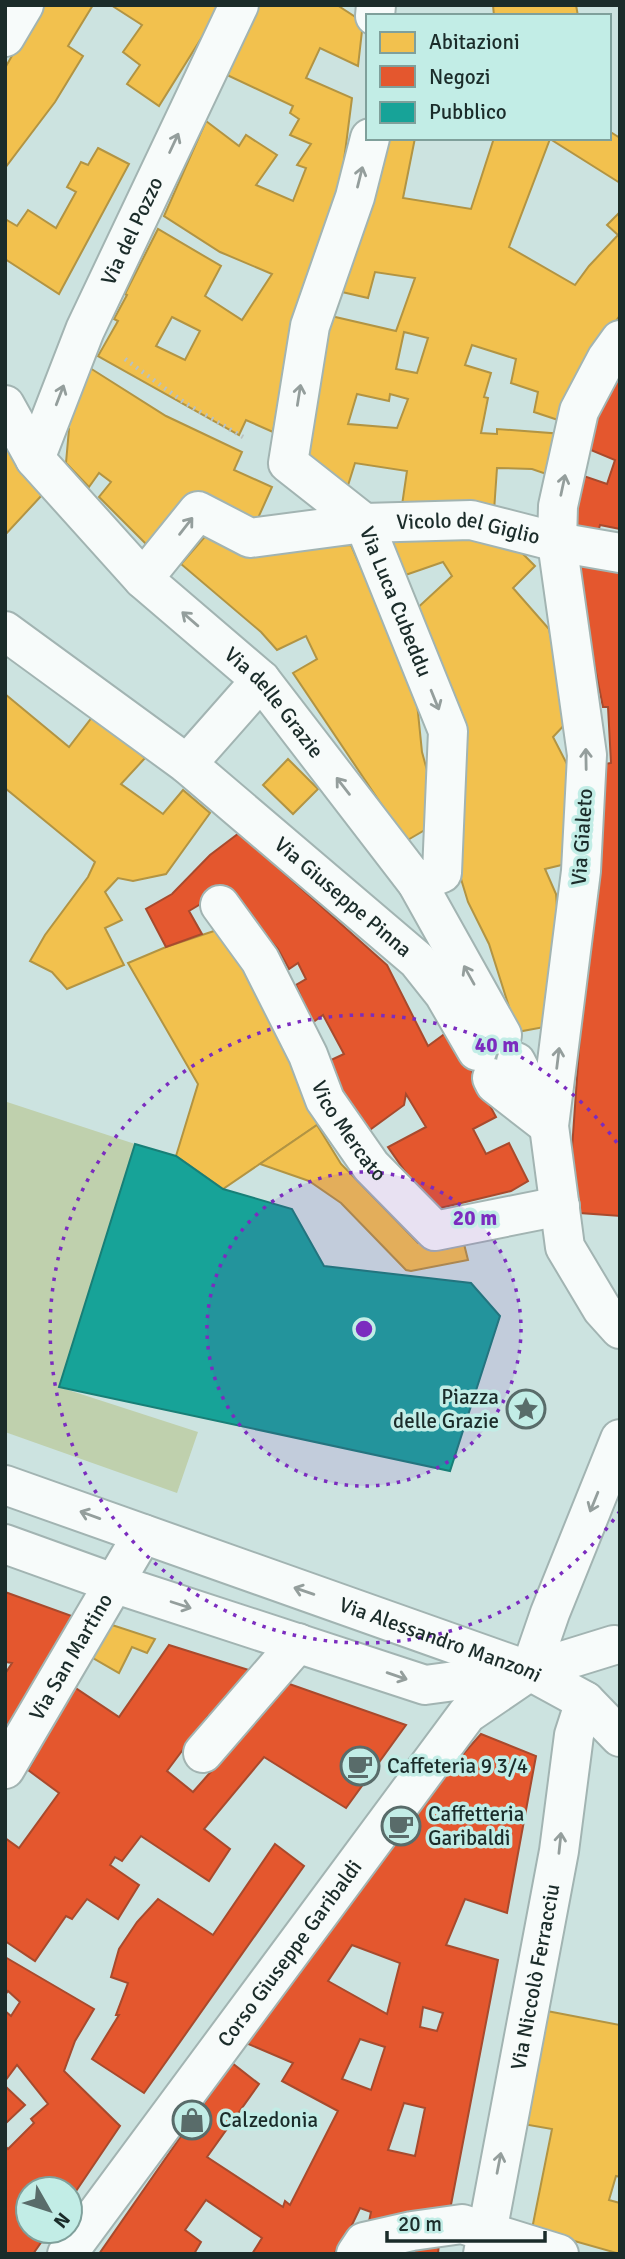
<svg xmlns="http://www.w3.org/2000/svg" width="625" height="2259" font-family="Signika,sans-serif">
  <style>
    .green { fill: #bfd0ad }
    .homes { fill: #f2c14e; stroke: #b29443; stroke-width: 2; fill-rule: evenodd }
    .shops { fill: #e4572e; stroke: #a84a2d; stroke-width: 2; fill-rule: evenodd }
    .public { fill: #17a398; stroke: #187f77; stroke-width: 2 }
    .lines { fill: none; stroke-linecap: round; stroke-linejoin: round }
    .minor-casing { stroke: #a2b4b2; stroke-width: 42 }
    .path { stroke: #b9c2c2; stroke-width: 4.5; stroke-dasharray: 2 5; stroke-linecap: butt }
    .minor { stroke: #f7fbfa; stroke-width: 38 }
    .oneway { stroke: #949e9c }
    .ring { fill: none; stroke: #7b2cbf; stroke-width: 3.5; stroke-dasharray: 3.5 7 }
    .labels { text-anchor: middle; dominant-baseline: central; stroke-width: 7; stroke-linejoin: round; paint-order: stroke }
    .street-label { font-size: 21px; fill: #1b2c2a; stroke: #c2ede6 }
    .poi-label { font-size: 21px; fill: #1b2c2a; stroke: #c2ede6; text-anchor: start }
    .centre { fill: #7b2cbf; stroke: #c2ede6; stroke-width: 3.5 }
    .ring-label { font-size: 21px; text-anchor: middle; font-weight: bold; fill: #7b2cbf; stroke: #c2ede6; stroke-width: 7; stroke-linejoin: round; paint-order: stroke }
  </style>
  <rect width="100%" height="100%" fill="#cce3e0"/>
  <polygon class="green" points="5,1099 7,1102 135,1144 59,1387 198,1432 177,1493 5,1432"/>
  <g class="homes">
    <polygon points="41,5 93,5 68,46 83,56 55,102 5,168 5,68"/>
    <polygon points="111,5 222,5 159,106 127,84 140,65 123,52 142,25"/>
    <path d="M259,5h78l26,17 -5,44 -38,-18 -14,30 46,20 -10,78 -50,153 -19,103 -27,-12 -7,15 -141,-79 20,-35 -4,-2 13,-24 -2,-1 33,-65 63,37 -16,30 37,24 30,-46 -52,-22 -56,-36 42,-95 33,25 7,-11 31,20 -21,30 37,16 13,-33 -9,-3 14,-21 -21,-9 9,-16 -9,-6 3,-7 -66,-31zM172,317l28,14 -15,29 -29,-14z"/>
    <polygon points="493,5 576,5 578,16 494,16"/>
    <path d="M609,131l11,7v45l-70,-44 -41,108 66,38 14,-19 29,-31 -11,-10 13,-13v103l-29,44 -24,64 -33,-11 4,-20 -27,-9 5,-24 -44,-14 -7,20 26,8 -7,24 4,1 -7,35 16,1v-5l66,5 -11,42 -20,-7 -35,-1 -3,43 -93,1 6,-41 -52,-8 -10,32 -45,-29 31,-150 65,15 19,-53 -40,-6 -7,26 -39,-9 51,-151h35l-12,60 68,11 23,-71h115zM404,332l24,6 -11,35 -21,-4zM357,394l32,7 1,-7 18,5 -11,29 -49,-4z"/>
    <polygon points="98,148 129,164 59,294 5,259 5,219 17,226 28,210 56,228 76,192 67,187 81,162 88,165"/>
    <polygon points="90,368 166,416 242,452 234,470 272,487 254,527 189,495 148,546 99,497 111,482 99,473 89,487 66,463 69,429 64,426"/>
    <polygon points="15,445 42,495 5,535 5,452"/>
    <polygon points="462,529 508,539 535,566 513,588 549,629 569,720 553,737 570,770 570,863 545,869 556,894 559,933 550,1026 517,1032 489,944 468,902 458,869 413,612 452,576 443,562 394,579 374,541"/>
    <polygon points="209,532 250,552 351,545 416,693 422,752 431,785 435,824 406,841 293,673 317,659 306,636 277,650 261,632 181,564"/>
    <polygon points="5,694 69,747 93,716 145,758 121,784 163,814 183,790 210,813 166,874 133,881 118,878 105,892 122,920 105,928 124,965 67,989 52,972 30,961 45,935 88,877 95,862 5,788"/>
    <polygon points="288,759 318,789 293,814 263,785"/>
    <polygon points="232,925 316,1086 317,1125 223,1189 176,1156 198,1084 128,963 166,947"/>
    <polygon points="317,1125 341,1164 418,1243 462,1236 468,1260 411,1271 406,1270 341,1203 309,1181 260,1164"/>
    <polygon points="109,1624 155,1639 147,1653 132,1647 119,1673 93,1658"/>
    <polygon points="547,2011 620,2025 620,2177 616,2176 609,2200 620,2203 620,2254 532,2229 552,2129 523,2124"/>
  </g>
  <g class="shops">
    <polygon points="620,375 620,529 600,525 597,536 566,530 578,474 607,484 615,460 586,448 607,394"/>
    <polygon points="572,555 620,562 620,1216 580,1213 572,1149 599,765 611,763 608,707 603,707"/>
    <polygon points="239,833 387,965 428,1046 450,1030 496,1117 473,1129 486,1154 509,1143 528,1181 511,1191 432,1210 388,1147 426,1127 406,1094 404,1105 356,1140 316,1067 344,1054 323,1015 312,1023 296,985 306,979 298,963 289,969 278,949 248,916 229,887 189,911 202,934 166,947 146,909 172,894 210,855"/>
    <polygon points="5,1592 80,1619 5,1752 5,1674 12,1663 5,1662"/>
    <polygon points="169,1645 255,1672 219,1723 208,1716 167,1771 193,1792 215,1767 278,1680 406,1725 346,1808 264,1757 204,1829 230,1849 209,1881 141,1836 122,1861 115,1857 110,1865 139,1885 118,1919 87,1899 72,1919 66,1916 35,1961 5,1941 5,1838 19,1848 59,1793 28,1770 74,1687 119,1717"/>
    <path d="M481,1734l55,22 -29,157 -42,-14 -19,46 52,15 -49,255 -81,11 3,-14 -11,-4 -9,19 -17,27h-82l10,-16 -56,-38 -21,30 16,12 -7,12h-95l133,-191 27,21 -52,73 76,50 2,-6 5,4 48,-94 -56,-30 11,-18 -47,-20 146,-209zM352,1945l48,18 -13,51 -59,-33zM423,2007l20,6 -6,18 -17,-4zM360,2039l25,8 -14,43 -29,-11zM404,2103l21,5 -10,48 -27,-6z"/>
    <polygon points="275,1844 304,1866 144,2093 92,2059 119,2015 116,2015 128,1983 111,1977 119,1949 137,1922 158,1899 213,1935"/>
    <polygon points="5,1957 94,2009 75,2041 64,2071 120,2126 70,2200 70,2189 28,2189 28,2231 49,2231 33,2254 5,2254 5,2146 8,2149 34,2123 31,2119 48,2104 17,2065 5,2081 5,2011 11,2016 20,2002 8,1991 5,1995"/>
    <polygon points="5,2086 25,2105 5,2124"/>
    <polygon points="439,2243 438,2254 388,2254"/>
  </g>
  <polygon class="public" points="135,1144 176,1156 223,1189 292,1209 324,1266 471,1283 500,1316 450,1471 59,1387"/>
  <g class="lines">
    <defs>
      <g id="minor">
        <polyline points="375,16 376,5"/>
        <polyline points="5,37 24,5"/>
        <path id="s1" d="M370,138l-15,59 -45,129 -22,137 76,60 84,208 -6,142 -25,10"/>
        <polyline points="620,340 607,358 579,411 558,506 557,542 587,755 581,871 549,1126 565,1247 602,1309 620,1329"/>
        <path id="s2" d="M5,405l30,54 108,120 118,101 156,203 85,152"/>
        <path id="s3" d="M35,459l50,-129 154,-325"/>
        <path id="s4" d="M143,579l55,-68 52,27 114,-15 107,-3 86,22 63,11"/>
        <polyline points="5,631 187,764"/>
        <path id="s5" d="M261,680l-74,84 230,196 27,34 33,57"/>
        <path id="s6" d="M220,905l40,55 48,95 17,45 46,66 64,65 125,-25"/>
        <polyline points="516,1062 543,1115"/>
        <polyline points="492,1078 495,1084 549,1126"/>
        <path id="s7" d="M5,1485l525,186 55,30 35,36"/>
        <polyline points="5,1544 116,1584 425,1685 530,1671 614,1645"/>
        <polyline points="530,1671 550,1613 620,1439"/>
        <polyline points="203,1753 298,1643"/>
        <path id="s8" d="M5,1769l138,-235"/>
        <path id="s9" d="M67,2254l400,-540 63,-43"/>
        <polyline points="356,2254 364,2242 412,2231 462,2224 559,2254"/>
        <path id="s10" d="M483,2254l76,-403 15,-116 11,-34"/>
      </g>
    </defs>
    <use href="#minor" class="minor-casing"/>
    <polyline class="path" points="125,359 185,403 243,437"/>
    <use href="#minor" class="minor"/>
  </g>
  <defs><path id="oneway-shaft" d="M-6 0H5M1.5-3L5.5 0L1.5 3" fill="none" stroke-width="1.6" stroke-linecap="round" stroke-linejoin="round" transform="scale(1.75)"/></defs>
  <g class="oneway">
    <use href="#oneway-shaft" transform="translate(174 143) rotate(-65)"/>
    <use href="#oneway-shaft" transform="translate(360 177) rotate(-76)"/>
    <use href="#oneway-shaft" transform="translate(60 395) rotate(-69)"/>
    <use href="#oneway-shaft" transform="translate(299 395) rotate(-81)"/>
    <use href="#oneway-shaft" transform="translate(563 485) rotate(-78)"/>
    <use href="#oneway-shaft" transform="translate(186 526) rotate(-52)"/>
    <use href="#oneway-shaft" transform="translate(190 619) rotate(-139)"/>
    <use href="#oneway-shaft" transform="translate(435 700) rotate(68)"/>
    <use href="#oneway-shaft" transform="translate(586 759) rotate(-91)"/>
    <use href="#oneway-shaft" transform="translate(343 786) rotate(-128)"/>
    <use href="#oneway-shaft" transform="translate(469 975) rotate(-119)"/>
    <use href="#oneway-shaft" transform="translate(558 1058) rotate(-83)"/>
    <use href="#oneway-shaft" transform="translate(594 1502) rotate(112)"/>
    <use href="#oneway-shaft" transform="translate(90 1515) rotate(-160)"/>
    <use href="#oneway-shaft" transform="translate(304 1591) rotate(-161)"/>
    <use href="#oneway-shaft" transform="translate(181 1605) rotate(18)"/>
    <use href="#oneway-shaft" transform="translate(397 1676) rotate(19)"/>
    <use href="#oneway-shaft" transform="translate(560 1843) rotate(-84)"/>
    <use href="#oneway-shaft" transform="translate(499 2163) rotate(-79)"/>
  </g>
  <circle cx="364" cy="1329" r="157" fill="#7b2cbf" fill-opacity=".12"/>
  <g class="ring">
    <circle cx="364" cy="1329" r="157"/>
    <path d="M620 1511A314 314 0 1 1 620 1147"/>
  </g>
  <defs>
    <symbol id="sight-ring" viewBox="-11 -11 22 22"><circle r="9.5" fill="#c2ede6" stroke="#596c6a" stroke-width="1.5"/><path d="M0-6L1.8-2.2L6-1.7L2.9 1.2L3.7 5.4L0 3.3L-3.7 5.4L-2.9 1.2L-6-1.7L-1.8-2.2Z" fill="#596c6a"/></symbol>
    <symbol id="cafe-ring" viewBox="-11 -11 22 22"><circle r="9.5" fill="#c2ede6" stroke="#596c6a" stroke-width="1.5"/><path d="M-5.5-4.5H6V0H3Q3 3.5 0 3.5H-2.5Q-5.5 3.5-5.5 0ZM3-3.2v2h1.7v-2ZM-6 4.5H4V6H-6Z" fill="#596c6a"/></symbol>
    <symbol id="shop-ring" viewBox="-11 -11 22 22"><circle r="9.5" fill="#c2ede6" stroke="#596c6a" stroke-width="1.5"/><path d="M-5-2.5h2.3a2.7 3.5 0 0 1 5.4 0H5L5.5 6h-11ZM-1.5-2.5h3a1.5 2.3 0 0 0-3 0Z" fill="#596c6a"/></symbol>
  </defs>
  <g fill-rule="evenodd">
    <use href="#sight-ring" x="504" y="1387" width="44" height="44"/>
    <use href="#cafe-ring" x="338" y="1744" width="44" height="44"/>
    <use href="#cafe-ring" x="379" y="1804" width="44" height="44"/>
    <use href="#shop-ring" x="170" y="2098" width="44" height="44"/>
  </g>
  <g class="labels">
    <g class="street-label">
      <text stroke="none"><textPath href="#s3" startOffset="248">Via del Pozzo</textPath></text>
      <text stroke="none"><textPath href="#s4" startOffset="366">Vicolo del Giglio</textPath></text>
      <text stroke="none"><textPath href="#s1" startOffset="518">Via Luca Cubeddu</textPath></text>
      <text stroke="none"><textPath href="#s2" startOffset="404">Via delle Grazie</textPath></text>
      <text transform="translate(582 837) rotate(-86)">Via Gialeto</text>
      <text stroke="none"><textPath href="#s5" startOffset="317">Via Giuseppe Pinna</textPath></text>
      <text stroke="none"><textPath href="#s6" startOffset="261">Vico Mercato</textPath></text>
      <text stroke="none"><textPath href="#s7" startOffset="462">Via Alessandro Manzoni</textPath></text>
      <text stroke="none"><textPath href="#s8" startOffset="130">Via San Martino</textPath></text>
      <text stroke="none"><textPath href="#s9" startOffset="374">Corso Giuseppe Garibaldi</textPath></text>
      <text stroke="none"><textPath href="#s10" startOffset="282">Via Niccolò Ferracciu</textPath></text>
    </g>
    <g class="poi-label">
      <text x="499" y="1397" text-anchor="end">Piazza<tspan x="499" dy="24">delle Grazie</tspan></text>
      <text x="387" y="1766">Caffeteria 9 3/4</text>
      <text x="428" y="1814">Caffetteria<tspan x="428" dy="24">Garibaldi</tspan></text>
      <text x="219" y="2120">Calzedonia</text>
    </g>
  </g>
  <circle cx="364" cy="1329" r="10" class="centre"/>
  <g class="ring-label">
    <text x="497" y="1052">40 m</text>
    <text x="475" y="1225">20 m</text>
  </g>
  <rect width="625" height="2259" fill="none" stroke="#1b2c2a" stroke-width="14"/>
  <rect x="366" y="14" width="245" height="126" fill="#c2ede6" stroke="#7fa09b" stroke-width="2"/>
  <rect x="380" y="32" width="35" height="21" fill="#f2c14e" stroke="#7fa09b" stroke-width="2"/>
  <text x="429" y="49" font-size="21" fill="#1b2c2a">Abitazioni</text>
  <rect x="380" y="66" width="35" height="21" fill="#e4572e" stroke="#7fa09b" stroke-width="2"/>
  <text x="429" y="84" font-size="21" fill="#1b2c2a">Negozi</text>
  <rect x="380" y="102" width="35" height="21" fill="#17a398" stroke="#7fa09b" stroke-width="2"/>
  <text x="429" y="119" font-size="21" fill="#1b2c2a">Pubblico</text>
  <g transform="translate(49 2210) rotate(129)"><circle r="33" fill="#c2ede6" stroke="#7fa09b" stroke-width="2"/>
  <path d="M0-5L12 26L0 18L-12 26Z" fill="#596c6a"/>
  <text y="-10" font-size="19" font-weight="bold" text-anchor="middle" fill="#1b2c2a">N</text>
  </g>
  <path d="M387 2231v10h158v-10" fill="none" stroke="#1b2c2a" stroke-width="3.5"/>
  <text x="398" y="2231" font-size="21" fill="#1b2c2a" stroke="#c2ede6" stroke-width="5" paint-order="stroke">20 m</text>
</svg>
